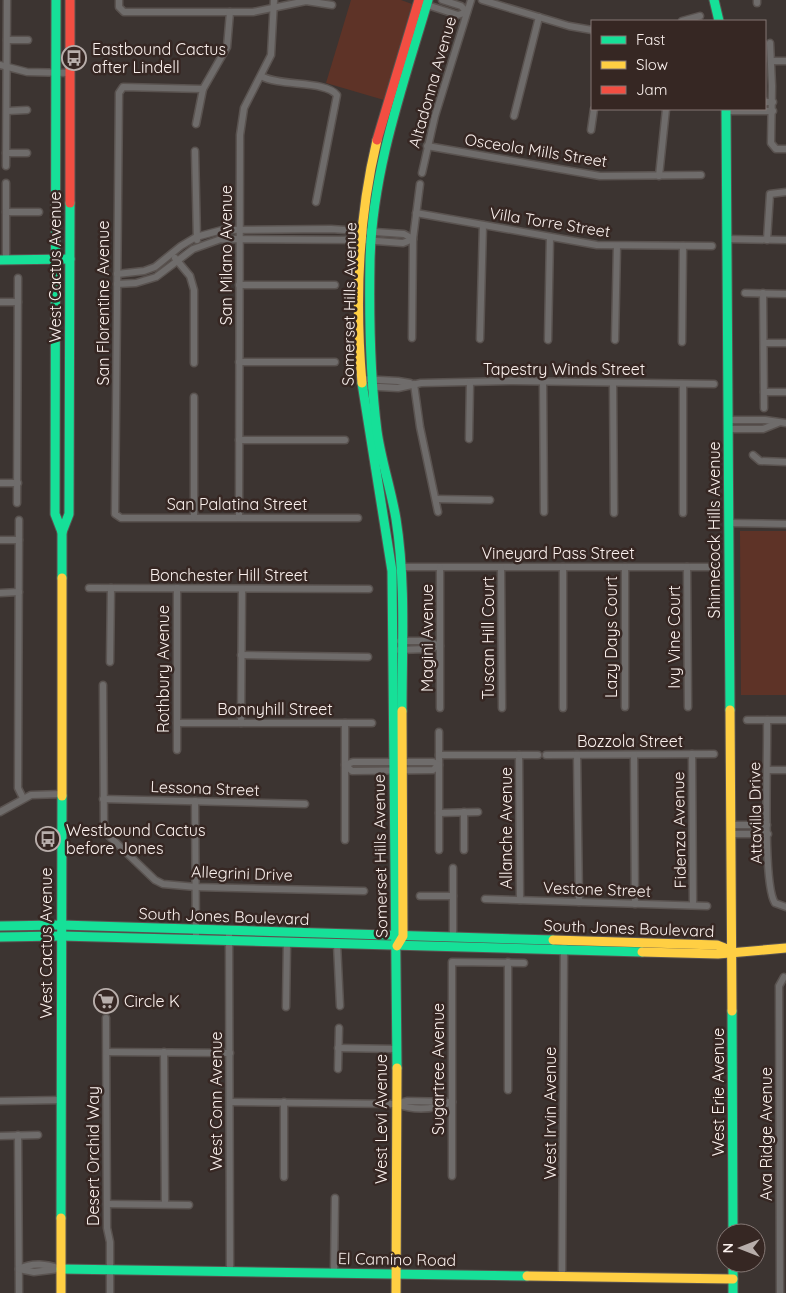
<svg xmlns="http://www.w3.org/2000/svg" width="786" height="1293" font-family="Quicksand,sans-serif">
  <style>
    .green { fill: #5e3327 }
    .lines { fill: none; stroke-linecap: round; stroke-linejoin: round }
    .street-casing { stroke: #5a5350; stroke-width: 9 }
    .fast-casing { stroke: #5a5350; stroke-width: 11 }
    .slow-casing { stroke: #5a5350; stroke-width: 11 }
    .jam-casing { stroke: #5a5350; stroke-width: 11 }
    .street { stroke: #6f6c6b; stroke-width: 6 }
    .fast { stroke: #16e098; stroke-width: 9 }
    .slow { stroke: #ffcf43; stroke-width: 9 }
    .jam { stroke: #f24e42; stroke-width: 9 }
    .labels { text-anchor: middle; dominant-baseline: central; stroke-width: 5; stroke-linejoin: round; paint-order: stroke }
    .poi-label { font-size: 16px; fill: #faf0ed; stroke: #362723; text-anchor: start }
    .street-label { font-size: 16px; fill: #faf0ed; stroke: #362723 }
  </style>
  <rect width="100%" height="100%" fill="#3c3431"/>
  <g class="green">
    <polygon points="351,0 401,0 412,4 384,100 326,83"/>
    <polygon points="740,531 786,531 786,695 741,695"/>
  </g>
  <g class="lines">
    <defs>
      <g id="street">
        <polyline points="119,0 119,7 124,12 253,12 306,1 332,5"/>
        <polyline points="482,0 569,26 592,30"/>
        <polyline points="757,0 757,3"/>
        <polyline points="424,4 458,15 467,12 461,6 442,0"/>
        <polyline points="682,21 700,16"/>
        <polyline points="7,40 28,40"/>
        <polyline points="770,43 772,86 771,143 776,149 786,149"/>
        <polyline points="771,61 786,61"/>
        <polyline points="0,65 27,72 70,73"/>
        <path d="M261,76c19,11 64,4 76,19l-21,107"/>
        <polyline points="203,89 123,87 119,93 115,514 121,518 358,518"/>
        <polyline points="765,102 773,102"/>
        <polyline points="7,111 27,110"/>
        <polyline points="726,111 773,111"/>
        <polyline points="514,116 539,17"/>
        <polyline points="196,124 203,89 227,47 230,12"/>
        <polyline points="591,130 594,109"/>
        <polyline points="427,146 600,176 701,175"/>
        <polyline points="195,151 197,240"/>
        <polyline points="6,153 27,153"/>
        <polyline points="6,166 7,0"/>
        <polyline points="422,173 435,116 471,0"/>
        <polyline points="659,176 666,109"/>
        <polyline points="6,183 6,259"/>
        <polyline points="6,212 39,212"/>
        <polyline points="416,213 597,245 712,246"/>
        <polyline points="727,239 786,240"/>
        <polyline points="767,240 770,194 786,192"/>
        <polyline points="175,258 190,276 194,290 194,363"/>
        <polyline points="117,274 144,271 155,267 181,246 196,237 222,230 331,229 404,234 413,239"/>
        <polyline points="117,284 136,283 156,277 193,249 221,239 363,240 403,243 413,239"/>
        <polyline points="239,285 335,285"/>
        <polyline points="745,293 786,294"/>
        <polyline points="763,293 764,408"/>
        <polyline points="0,302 18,302"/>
        <polyline points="412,338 413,239 420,184"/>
        <polyline points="480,339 483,225"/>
        <polyline points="548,340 550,237"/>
        <polyline points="615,340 617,246"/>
        <polyline points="682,342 683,246"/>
        <polyline points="764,343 786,343"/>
        <polyline points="239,362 335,362"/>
        <polyline points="361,379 398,381 410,383"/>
        <polyline points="543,382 544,512"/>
        <polyline points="613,383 614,513"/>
        <polyline points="414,384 420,427 438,512"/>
        <polyline points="683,384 683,513"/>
        <polyline points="362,386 398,388 421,383 513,381 714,384"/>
        <polyline points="764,392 786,392"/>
        <polyline points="194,397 194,517"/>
        <polyline points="728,420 765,420 786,423"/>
        <polyline points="728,429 763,429 778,423"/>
        <polyline points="469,439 470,383"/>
        <polyline points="239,440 345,440"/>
        <polyline points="753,455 760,461 786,462"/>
        <polyline points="0,483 18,483"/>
        <polyline points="436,499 490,500"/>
        <polyline points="17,503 18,278"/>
        <polyline points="239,517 240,135 244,108 271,55 274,0"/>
        <polyline points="19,520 18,788 23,798"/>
        <polyline points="729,523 786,524"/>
        <polyline points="0,540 19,540"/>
        <polyline points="401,567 715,567"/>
        <polyline points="563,567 563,708"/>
        <polyline points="625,567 625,707"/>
        <polyline points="687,567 688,707"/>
        <polyline points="501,568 502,708"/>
        <polyline points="89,588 369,589"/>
        <polyline points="0,593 19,592"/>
        <polyline points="400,641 427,641 440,646"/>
        <polyline points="399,650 426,649 439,646"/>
        <polyline points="241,655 368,657"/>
        <polyline points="110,662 111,588"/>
        <polyline points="103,685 104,827 107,834 155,880 163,884 196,887 364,891"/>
        <polyline points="440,708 440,568"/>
        <polyline points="747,720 786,720"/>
        <path d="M767,720c1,32 -5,164 8,183l11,4"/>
        <polyline points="177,723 372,723"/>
        <polyline points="241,723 242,589"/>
        <polyline points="345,723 345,840"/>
        <polyline points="439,732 439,850"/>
        <polyline points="177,750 177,588"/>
        <polyline points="692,754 693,905"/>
        <polyline points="439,755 538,755"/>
        <polyline points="519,755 520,900"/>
        <polyline points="546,755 714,754"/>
        <polyline points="577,755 579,902"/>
        <polyline points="634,755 635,904"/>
        <polygon points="353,762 433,762 439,765 433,770 352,771 345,765"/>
        <polyline points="768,770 786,770"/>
        <polyline points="103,799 305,804"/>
        <polyline points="195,801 196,940"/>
        <polyline points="0,812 31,795 62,794"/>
        <polyline points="464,812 464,850"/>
        <polyline points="439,813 478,812"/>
        <polyline points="731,825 767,825"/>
        <polyline points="731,834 768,834"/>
        <polyline points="420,896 453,896"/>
        <polyline points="485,899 707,906"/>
        <polyline points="229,931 230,1272"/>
        <polyline points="453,937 453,868"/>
        <polyline points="337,944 340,1006"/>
        <polyline points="286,1007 287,943"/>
        <polyline points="106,1018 107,1228 110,1242 110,1293"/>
        <polyline points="338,1048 397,1049"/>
        <polyline points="107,1052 230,1053"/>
        <polyline points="164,1052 165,1204"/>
        <polyline points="338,1069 339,1028"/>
        <polyline points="508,1090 508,962"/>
        <polyline points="0,1101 61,1100"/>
        <path d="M231,1102l165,2c19,7 39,5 56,-2"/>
        <polyline points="284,1102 284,1177"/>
        <polyline points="396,1104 407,1101 452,1102"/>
        <polyline points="18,1135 19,1293"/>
        <polyline points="0,1136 38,1135"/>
        <polyline points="452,1176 452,962 524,963"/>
        <polyline points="107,1204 189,1205"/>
        <path d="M19,1269c14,-7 27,-5 42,0"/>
        <polyline points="19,1269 34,1272 59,1269"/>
        <polyline points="334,1273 335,1198"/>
        <polyline points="562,1277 564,947"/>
        <polyline points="780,1293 779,986 784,977"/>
      </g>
      <g id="fast">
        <polyline points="56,0 55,514 62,532 62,578"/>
        <polyline points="714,0 719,21"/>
        <polyline points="726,109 730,710"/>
        <polyline points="0,260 70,259"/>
        <polyline points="362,383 392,571 397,1068"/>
        <polyline points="62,532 69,514 70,203"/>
        <path d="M402,711c0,-63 4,-129 -6,-192 -5,-30 -15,-59 -19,-88 -7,-55 -8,-115 -7,-170 2,-90 33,-176 58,-261"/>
        <polyline points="61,925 553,940"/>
        <polyline points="0,926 61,925"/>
        <polyline points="61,936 642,952"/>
        <polyline points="0,937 61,936"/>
        <polyline points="732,1011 733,1233"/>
        <polyline points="61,1218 62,796"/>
        <polyline points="733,1263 733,1293"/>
        <polyline points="61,1269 527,1276"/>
      </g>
      <g id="slow">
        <path d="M362,383c-7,-80 -4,-164 15,-243"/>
        <polyline points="730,710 732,1011"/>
        <polyline points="62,796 62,578"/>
        <polyline points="553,940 717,945 732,951"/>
        <polyline points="397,946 403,936 402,711"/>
        <polyline points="642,952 718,954 786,948"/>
        <polyline points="527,1276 733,1279"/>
        <polyline points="61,1293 61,1218"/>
        <polyline points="396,1293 397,1068"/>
      </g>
      <g id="jam">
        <polyline points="377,140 419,0"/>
        <polyline points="70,203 70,0"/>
      </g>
    </defs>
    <use href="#street" class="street-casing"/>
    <use href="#fast" class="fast-casing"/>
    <use href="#slow" class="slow-casing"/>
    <use href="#jam" class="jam-casing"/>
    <use href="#street" class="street"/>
    <use href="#fast" class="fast"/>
    <use href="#slow" class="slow"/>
    <use href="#jam" class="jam"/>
  </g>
  <defs>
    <symbol id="bus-ring" viewBox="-11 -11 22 22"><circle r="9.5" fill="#362723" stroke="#b8aeab" stroke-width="1.5"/><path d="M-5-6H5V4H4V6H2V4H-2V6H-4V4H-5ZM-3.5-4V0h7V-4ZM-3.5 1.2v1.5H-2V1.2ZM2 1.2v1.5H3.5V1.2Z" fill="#b8aeab"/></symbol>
    <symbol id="supermarket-ring" viewBox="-11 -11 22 22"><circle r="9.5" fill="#362723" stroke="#b8aeab" stroke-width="1.5"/><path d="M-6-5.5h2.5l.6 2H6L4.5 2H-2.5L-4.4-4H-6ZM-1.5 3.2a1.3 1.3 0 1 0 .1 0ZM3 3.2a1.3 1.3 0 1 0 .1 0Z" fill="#b8aeab"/></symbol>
  </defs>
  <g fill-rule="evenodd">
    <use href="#bus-ring" x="60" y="44" width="28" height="28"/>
    <use href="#bus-ring" x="34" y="825" width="28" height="28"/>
    <use href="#supermarket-ring" x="92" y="987" width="28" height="28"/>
  </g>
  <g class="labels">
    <g class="poi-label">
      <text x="92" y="49">Eastbound Cactus<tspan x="92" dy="18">after Lindell</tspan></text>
      <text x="66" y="830">Westbound Cactus<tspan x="66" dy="18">before Jones</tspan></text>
      <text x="124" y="1001">Circle K</text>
    </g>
    <g class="street-label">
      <text transform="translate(432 82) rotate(-74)">Altadonna Avenue</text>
      <text transform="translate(536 150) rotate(9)">Osceola Mills Street</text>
      <text transform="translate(550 222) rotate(9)">Villa Torre Street</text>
      <text transform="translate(226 255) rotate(-90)">San Milano Avenue</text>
      <text transform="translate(55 267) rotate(-90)">West Cactus Avenue</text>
      <text transform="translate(103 303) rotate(-90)">San Florentine Avenue</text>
      <text transform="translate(349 304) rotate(-89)">Somerset Hills Avenue</text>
      <text x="564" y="369">Tapestry Winds Street</text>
      <text x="237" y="504">San Palatina Street</text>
      <text transform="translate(714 530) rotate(-90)">Shinnecock Hills Avenue</text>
      <text x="558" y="553">Vineyard Pass Street</text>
      <text x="229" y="575">Bonchester Hill Street</text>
      <text transform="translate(611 637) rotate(-90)">Lazy Days Court</text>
      <text transform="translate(674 637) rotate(-90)">Ivy Vine Court</text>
      <text transform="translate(427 638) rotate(-90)">Magini Avenue</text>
      <text transform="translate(488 638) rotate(-90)">Tuscan Hill Court</text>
      <text transform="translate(163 669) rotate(-90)">Rothbury Avenue</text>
      <text x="275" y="709">Bonnyhill Street</text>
      <text x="630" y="741">Bozzola Street</text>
      <text transform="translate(205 788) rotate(2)">Lessona Street</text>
      <text transform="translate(755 813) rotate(-91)">Attavilla Drive</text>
      <text transform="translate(506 828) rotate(-90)">Allanche Avenue</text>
      <text transform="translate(679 830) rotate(-91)">Fidenza Avenue</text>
      <text transform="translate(380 856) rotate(-91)">Somerset Hills Avenue</text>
      <text transform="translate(242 873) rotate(2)">Allegrini Drive</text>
      <text transform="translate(597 889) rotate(2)">Vestone Street</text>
      <text transform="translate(224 916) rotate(2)">South Jones Boulevard</text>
      <text transform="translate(629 928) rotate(2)">South Jones Boulevard</text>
      <text transform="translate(46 943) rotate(-90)">West Cactus Avenue</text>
      <text transform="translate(438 1069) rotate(-90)">Sugartree Avenue</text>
      <text transform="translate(718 1092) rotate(-90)">West Erie Avenue</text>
      <text transform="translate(216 1101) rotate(-90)">West Conn Avenue</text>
      <text transform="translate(550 1113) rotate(-90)">West Irvin Avenue</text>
      <text transform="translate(381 1119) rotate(-90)">West Levi Avenue</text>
      <text transform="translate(766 1134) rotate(-90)">Ava Ridge Avenue</text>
      <text transform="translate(93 1156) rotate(-90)">Desert Orchid Way</text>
      <text transform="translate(397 1259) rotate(1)">El Camino Road</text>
    </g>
  </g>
  <rect x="591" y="20" width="175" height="90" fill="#362723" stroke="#847774"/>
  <rect x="601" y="36" width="25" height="8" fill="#16e098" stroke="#847774"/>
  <text x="636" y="45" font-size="15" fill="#faf0ed">Fast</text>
  <rect x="601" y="61" width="25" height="8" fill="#ffcf43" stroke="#847774"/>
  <text x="636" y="70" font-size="15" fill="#faf0ed">Slow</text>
  <rect x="601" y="86" width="25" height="8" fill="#f24e42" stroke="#847774"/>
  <text x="636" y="95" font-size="15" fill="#faf0ed">Jam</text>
  <g transform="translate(741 1248) rotate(270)"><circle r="24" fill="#362723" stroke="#847774"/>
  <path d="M0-4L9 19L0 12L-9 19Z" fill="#b8aeab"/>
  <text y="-8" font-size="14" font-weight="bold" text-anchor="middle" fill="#faf0ed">N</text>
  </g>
</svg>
